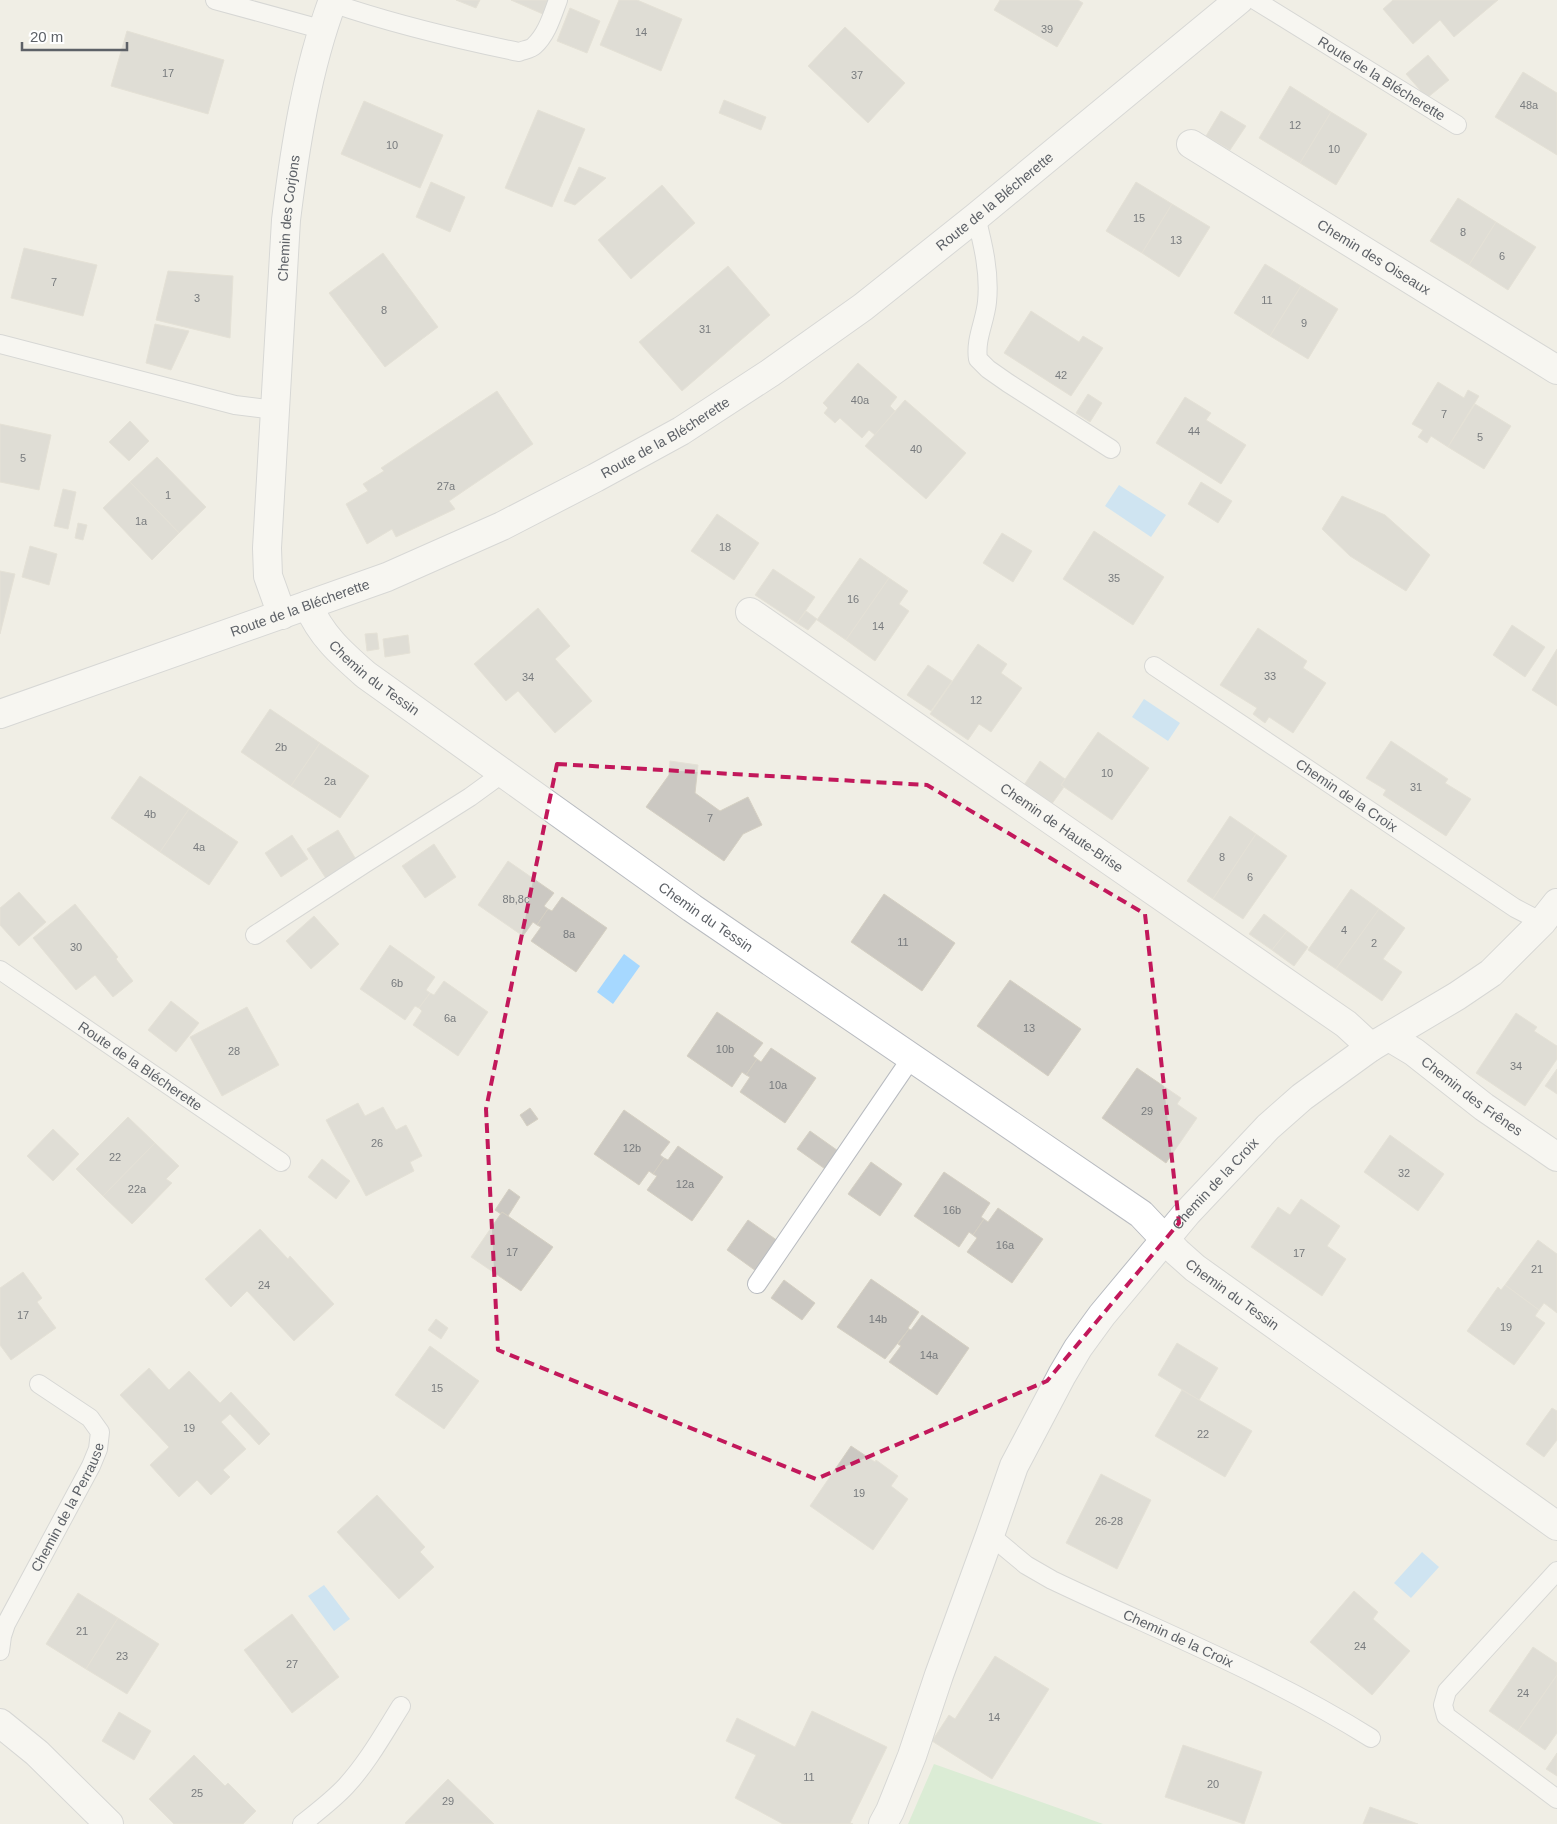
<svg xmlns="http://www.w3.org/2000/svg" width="1557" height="1824" font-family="Helvetica,sans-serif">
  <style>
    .green { fill: #c0e9c1 }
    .water { fill: #a6d8ff }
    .building { fill: #cbc8c2; stroke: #d5d0c3 }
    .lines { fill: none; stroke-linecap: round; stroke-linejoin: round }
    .lane-casing { stroke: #b8bbc0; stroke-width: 20 }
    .street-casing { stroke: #b8bbc0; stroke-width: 30 }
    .secondary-casing { stroke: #b9bcc2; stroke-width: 30 }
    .lane { stroke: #fff; stroke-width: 18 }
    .street { stroke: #fff; stroke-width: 28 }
    .secondary { stroke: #fff; stroke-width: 28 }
    .marked { fill: none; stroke: #c2185b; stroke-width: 4; stroke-dasharray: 10 6; stroke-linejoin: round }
    .labels { text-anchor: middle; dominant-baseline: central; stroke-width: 4.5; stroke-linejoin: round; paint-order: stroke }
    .number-label { font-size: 11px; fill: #787b7e }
    .street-label { font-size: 14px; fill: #5d6167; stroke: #fff }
  </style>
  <rect width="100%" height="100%" fill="#f0eee5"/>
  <polygon class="green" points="934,1764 1103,1824 908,1824"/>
  <g class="water">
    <polygon points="1119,485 1166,515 1151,537 1105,506"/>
    <polygon points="1144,699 1180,723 1168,741 1132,717"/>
    <polygon points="624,954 640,966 613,1004 597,992"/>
    <polygon points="1422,1552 1439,1567 1411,1598 1394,1583"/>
    <polygon points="324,1585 350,1619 334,1631 308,1596"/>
  </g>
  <g class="building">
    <polygon points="456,0 480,0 476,8"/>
    <polygon points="511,0 551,0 545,15"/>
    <polygon points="619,0 637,0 682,19 661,71 600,45"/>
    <polygon points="1000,0 1078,0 1083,3 1057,47 994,10"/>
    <polygon points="1393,0 1498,0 1454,37 1440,20 1413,44 1383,9"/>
    <polygon points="570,8 600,21 587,53 557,41"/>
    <polygon points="845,27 905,83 868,123 808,66"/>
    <polygon points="127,31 224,60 208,114 111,86"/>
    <polygon points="1428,55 1449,80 1427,98 1406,74"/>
    <polygon points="1523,72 1557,93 1557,155 1495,117"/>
    <polygon points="1290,86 1331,112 1300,163 1259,138"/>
    <polygon points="724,100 766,117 761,130 719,113"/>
    <polygon points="364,101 443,135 420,188 341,154"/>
    <polygon points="538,110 585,129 552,207 505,188"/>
    <polygon points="1221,111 1246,126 1230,150 1206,136"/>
    <polygon points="1331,112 1367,134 1336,185 1300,163"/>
    <polygon points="579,167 606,178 575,205 564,201"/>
    <polygon points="431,182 465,197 450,232 416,217"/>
    <polygon points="1136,182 1172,204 1142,253 1106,231"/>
    <polygon points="662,185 695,223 631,279 598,240"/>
    <polygon points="1458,198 1496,222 1469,265 1430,241"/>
    <polygon points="1172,204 1210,227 1179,277 1142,253"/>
    <polygon points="1496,222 1536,247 1508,290 1469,265"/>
    <polygon points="24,248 97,265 83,316 11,298"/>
    <polygon points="383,253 438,327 385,367 329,293"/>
    <polygon points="1265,264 1301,286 1270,336 1234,313"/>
    <polygon points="728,266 770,315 682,391 639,342"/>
    <polygon points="168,271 233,276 230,338 156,320"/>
    <polygon points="1301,286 1338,309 1308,359 1270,336"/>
    <polygon points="1031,311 1079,342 1083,336 1103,348 1071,396 1004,353"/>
    <polygon points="155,324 189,331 171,370 146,363"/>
    <polygon points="858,363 897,397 890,406 895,411 875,435 869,430 862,438 840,418 835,423 824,413 828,408 823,403"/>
    <polygon points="1438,382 1464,398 1468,390 1479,396 1448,447 1431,436 1427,443 1418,437 1423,430 1412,424"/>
    <polygon points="497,391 533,444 449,501 455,509 396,537 392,529 367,544 346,504 368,491 363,484 384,471 381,468"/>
    <polygon points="1088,394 1102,403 1090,422 1076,413"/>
    <polygon points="1185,397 1211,413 1206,420 1246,445 1221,484 1156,443"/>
    <polygon points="905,400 966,453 926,499 865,446"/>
    <polygon points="1475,404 1511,426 1484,469 1448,447"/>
    <polygon points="130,421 149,441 129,461 109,442"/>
    <polygon points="0,424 51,435 39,490 0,482"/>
    <polygon points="157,457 206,507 179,533 130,482"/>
    <polygon points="130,482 179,533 152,560 103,508"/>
    <polygon points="1201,482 1232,501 1218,523 1188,504"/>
    <polygon points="63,489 76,492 68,529 54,526"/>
    <polygon points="1342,496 1385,515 1430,555 1406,591 1350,556 1322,529"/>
    <polygon points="717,514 759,543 734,580 691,551"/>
    <polygon points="78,523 87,525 83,540 75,538"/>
    <polygon points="1094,531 1164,577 1133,625 1063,579"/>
    <polygon points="1002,533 1032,551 1013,582 983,563"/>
    <polygon points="30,546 57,554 49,585 22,577"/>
    <polygon points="860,558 889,578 846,640 817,620"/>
    <polygon points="773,569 815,597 797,623 755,595"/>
    <polygon points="0,571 15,574 0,634"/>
    <polygon points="889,578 908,591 899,604 909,611 875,661 846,640"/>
    <polygon points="538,608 570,646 555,659 592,701 555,733 518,691 506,701 474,664"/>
    <polygon points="806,611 817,619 808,630 797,623"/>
    <polygon points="1512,625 1545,647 1525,677 1493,655"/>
    <polygon points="1258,628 1307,661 1303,668 1326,683 1293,733 1269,717 1265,723 1253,714 1257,708 1220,685"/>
    <polygon points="377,633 379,649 367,651 365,634"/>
    <polygon points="408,635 410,653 385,657 383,639"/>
    <polygon points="978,644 1007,664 1001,673 1022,688 991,732 979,724 968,740 930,714"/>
    <polygon points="1557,649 1557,706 1532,690"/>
    <polygon points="928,665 952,681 931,711 907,695"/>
    <polygon points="270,709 320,743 291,786 241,752"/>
    <polygon points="1098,732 1149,768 1112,820 1061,785"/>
    <polygon points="1391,741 1448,779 1445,783 1471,799 1446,836 1383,795 1386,790 1366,778"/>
    <polygon points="320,743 369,776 340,818 291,786"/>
    <polygon points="670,761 698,765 695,793 720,811 748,797 762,825 743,834 724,861 646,807 669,775"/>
    <polygon points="1040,761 1065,779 1061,785 1064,787 1051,805 1024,785"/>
    <polygon points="140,776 189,809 160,852 111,818"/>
    <polygon points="189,809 238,842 209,885 160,852"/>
    <polygon points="1230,816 1256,834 1213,899 1187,881"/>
    <polygon points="338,830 357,861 327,880 307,849"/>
    <polygon points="1256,834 1287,856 1243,919 1213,899"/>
    <polygon points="292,835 308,859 281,877 265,853"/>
    <polygon points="434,844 456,877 425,898 402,866"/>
    <polygon points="508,861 554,893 544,906 548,909 537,925 533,922 523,936 478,905"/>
    <polygon points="1351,889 1379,909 1336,969 1308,950"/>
    <polygon points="19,892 46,922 19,946 0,925 0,908"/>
    <polygon points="884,894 955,943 922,991 851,942"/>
    <polygon points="562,897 607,928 576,972 531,941 541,927 537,925 548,909 552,911"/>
    <polygon points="75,904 118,957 116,959 133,981 113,997 95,975 76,990 33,938"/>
    <polygon points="1379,909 1405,928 1383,959 1402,972 1382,1001 1336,969"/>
    <polygon points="1264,914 1287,931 1272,950 1249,934"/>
    <polygon points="314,916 339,944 311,969 286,941"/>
    <polygon points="1287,931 1308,947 1294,966 1272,950"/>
    <polygon points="390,945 435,977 426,990 430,993 419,1008 415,1006 405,1020 360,989"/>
    <polygon points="1010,980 1081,1029 1048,1076 977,1026"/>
    <polygon points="444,981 488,1012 458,1056 413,1025 422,1011 419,1008 430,993 434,995"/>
    <polygon points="171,1001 199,1023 176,1052 148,1030"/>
    <polygon points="247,1007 279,1065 222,1096 190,1037"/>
    <polygon points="717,1012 763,1043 753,1056 757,1059 746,1075 742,1072 732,1087 687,1056"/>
    <polygon points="1516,1013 1537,1027 1534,1031 1557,1046 1557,1059 1525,1106 1476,1073"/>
    <polygon points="771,1048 816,1078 785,1123 740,1092 750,1077 746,1075 757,1059 761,1062"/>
    <polygon points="1137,1068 1181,1098 1177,1104 1197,1118 1166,1163 1102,1118"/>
    <polygon points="1557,1069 1557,1094 1545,1086"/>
    <polygon points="358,1103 365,1116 383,1107 396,1130 406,1125 422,1156 410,1162 414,1171 366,1196 326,1120"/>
    <polygon points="530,1108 538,1119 527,1126 520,1115"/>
    <polygon points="624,1110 670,1142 660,1155 664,1158 653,1174 649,1171 639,1185 594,1154"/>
    <polygon points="128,1117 155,1143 103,1196 76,1169"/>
    <polygon points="53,1129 79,1154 53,1181 27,1156"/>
    <polygon points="810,1131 841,1153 828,1171 797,1149"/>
    <polygon points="1390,1135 1444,1174 1418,1211 1364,1172"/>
    <polygon points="155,1143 179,1166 166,1179 172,1183 132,1224 103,1196"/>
    <polygon points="678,1146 723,1177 692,1221 647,1190 657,1176 653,1174 664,1158 668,1160"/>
    <polygon points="322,1159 350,1181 336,1199 308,1177"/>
    <polygon points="871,1162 902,1184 880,1216 848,1194"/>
    <polygon points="944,1172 990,1203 981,1217 984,1219 973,1235 969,1232 959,1247 914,1216"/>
    <polygon points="509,1189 520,1197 508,1216 502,1212 501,1214 495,1210"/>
    <polygon points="1301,1199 1340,1226 1327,1246 1346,1259 1322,1296 1251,1247 1278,1207 1290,1215"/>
    <polygon points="998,1208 1043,1239 1012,1283 967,1252 977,1238 973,1235 984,1219 988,1222"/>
    <polygon points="502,1212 553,1247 521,1291 471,1257"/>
    <polygon points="748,1220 778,1241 756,1271 727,1250"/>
    <polygon points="260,1229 288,1259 290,1256 334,1304 294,1341 247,1291 231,1307 205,1279"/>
    <polygon points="1538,1240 1557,1254 1557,1313 1544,1303 1539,1310 1505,1285"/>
    <polygon points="23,1272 42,1298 37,1302 56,1328 11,1360 0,1345 0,1288"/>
    <polygon points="871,1279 919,1312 908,1328 909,1329 885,1359 837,1327"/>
    <polygon points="784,1280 815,1303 802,1320 771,1298"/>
    <polygon points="1505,1285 1539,1310 1535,1316 1545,1323 1514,1365 1467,1331 1498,1287 1501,1290"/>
    <polygon points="922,1315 969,1348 937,1395 889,1362 901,1346 898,1344 909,1329 911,1330"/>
    <polygon points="436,1319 448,1328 441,1339 428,1330"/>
    <polygon points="1177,1343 1218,1368 1199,1400 1158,1375"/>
    <polygon points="430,1346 479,1381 444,1429 395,1395"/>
    <polygon points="149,1368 169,1390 189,1371 220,1403 231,1392 270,1434 259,1445 230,1414 221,1422 246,1449 223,1470 230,1477 211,1495 197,1480 179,1497 150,1465 169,1447 120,1395"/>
    <polygon points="1182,1390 1252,1431 1225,1477 1155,1436"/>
    <polygon points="1552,1408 1557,1411 1557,1440 1544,1457 1526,1444"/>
    <polygon points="851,1446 875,1462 876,1460 898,1476 891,1486 908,1499 873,1550 810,1506"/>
    <polygon points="1101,1474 1151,1500 1117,1569 1066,1543"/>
    <polygon points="377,1495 425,1547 420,1552 434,1567 399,1599 337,1532"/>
    <polygon points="1354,1591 1378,1612 1373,1619 1410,1651 1372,1695 1310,1642"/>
    <polygon points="78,1593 118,1618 86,1669 46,1644"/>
    <polygon points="292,1614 339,1677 292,1713 244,1650"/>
    <polygon points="118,1618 159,1644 127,1694 86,1669"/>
    <polygon points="1533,1647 1557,1663 1557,1675 1518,1731 1489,1711"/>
    <polygon points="995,1656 1049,1689 992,1779 932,1741 949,1715 955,1719"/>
    <polygon points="1557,1675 1557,1733 1545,1750 1518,1731"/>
    <polygon points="812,1711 887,1747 850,1823 853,1824 783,1824 735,1798 756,1755 726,1741 737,1718 795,1747"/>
    <polygon points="119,1712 151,1731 134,1760 102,1741"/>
    <polygon points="1183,1745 1262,1772 1244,1824 1165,1797"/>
    <polygon points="1557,1753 1557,1776 1546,1769"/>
    <polygon points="194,1755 225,1786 228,1783 256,1811 243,1824 174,1824 149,1799"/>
    <polygon points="448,1779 494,1824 406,1824 405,1823"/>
    <polygon points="1370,1807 1418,1824 1363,1824"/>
  </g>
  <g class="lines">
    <defs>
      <g id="lane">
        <polyline points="215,0 324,30"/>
        <path id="s1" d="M1255,0l202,125"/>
        <path d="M332,3c61,21 124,36 187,49 5,-2 12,-3 15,-6 13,-12 18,-30 24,-46"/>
        <path d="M976,217c7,27 14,56 11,85 -2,20 -12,37 -9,57l10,10 20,14 103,66"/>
        <polyline points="0,344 235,405 275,410"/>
        <path id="s2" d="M1154,666l361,242 27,14"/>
        <polyline points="255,935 364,864 470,797 503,773"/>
        <path id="s3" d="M0,970l281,192"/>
        <polyline points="757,1284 912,1057"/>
        <path id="s4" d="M990,1535l36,30 26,15c107,51 219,95 319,158"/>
        <polyline points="1557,1571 1447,1691 1443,1705 1446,1716 1557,1799"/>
        <path id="s5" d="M0,1651l2,-15 4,-12 85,-158 7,-17 2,-17 -10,-14 -51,-34"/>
        <path d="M302,1824c15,-12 31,-24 44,-38 22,-24 38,-53 55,-80"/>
      </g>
      <g id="street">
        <path id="s6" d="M1191,144l366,226"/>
        <path id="s7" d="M308,605c13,31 34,49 58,70l326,233 449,306 36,38 18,16 362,258"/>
        <path id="s8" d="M750,612l596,412 25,23"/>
        <path id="s9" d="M282,615l-14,-39 -1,-28 19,-328c9,-73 21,-151 47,-220"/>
        <path id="s10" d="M1389,1037l25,15 70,55 73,50"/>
        <polyline points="0,1723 37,1753 109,1824"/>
        <path id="s11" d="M883,1824l7,-13 22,-55 27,-81 51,-140 24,-69 48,-91 16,-27 24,-33 85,-102 81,-86 34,-30 69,-50 86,-51 34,-23 51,-51 15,-19"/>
      </g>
      <g id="secondary">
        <path id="s12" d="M0,714l387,-137 115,-51 93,-48 86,-47 89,-58 93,-66 113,-90 263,-217"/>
      </g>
    </defs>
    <use href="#lane" class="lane-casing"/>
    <use href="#street" class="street-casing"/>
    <use href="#secondary" class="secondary-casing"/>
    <use href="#lane" class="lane"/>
    <use href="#street" class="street"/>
    <use href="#secondary" class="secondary"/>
  </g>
  <path d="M0 0H1557V1824H0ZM557,764l370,21 218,129 34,309 -132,158 -231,98 -318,-129 -12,-241z" fill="#f0eee5" fill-opacity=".55" fill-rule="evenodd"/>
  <path class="marked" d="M557,764l370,21 218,129 34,309 -132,158 -231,98 -318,-129 -12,-241z"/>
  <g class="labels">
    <g class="number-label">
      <text x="1047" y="29">39</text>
      <text x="641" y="32">14</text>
      <text x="168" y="73">17</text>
      <text x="857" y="75">37</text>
      <text x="1529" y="105">48a</text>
      <text x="1295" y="125">12</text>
      <text x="392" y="145">10</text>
      <text x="1334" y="149">10</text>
      <text x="1139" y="218">15</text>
      <text x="1463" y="232">8</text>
      <text x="1176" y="240">13</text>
      <text x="1502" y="256">6</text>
      <text x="54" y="282">7</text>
      <text x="197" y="298">3</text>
      <text x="1267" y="300">11</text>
      <text x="384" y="310">8</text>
      <text x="1304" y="323">9</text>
      <text x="705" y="329">31</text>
      <text x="1061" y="375">42</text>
      <text x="860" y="400">40a</text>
      <text x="1444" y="414">7</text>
      <text x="1194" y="431">44</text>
      <text x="1480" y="437">5</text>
      <text x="916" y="449">40</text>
      <text x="23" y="458">5</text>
      <text x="446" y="486">27a</text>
      <text x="168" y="495">1</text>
      <text x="141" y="521">1a</text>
      <text x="725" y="547">18</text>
      <text x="1114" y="578">35</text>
      <text x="853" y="599">16</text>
      <text x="878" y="626">14</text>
      <text x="1270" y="676">33</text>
      <text x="528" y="677">34</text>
      <text x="976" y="700">12</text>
      <text x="281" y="747">2b</text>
      <text x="1107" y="773">10</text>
      <text x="330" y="781">2a</text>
      <text x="1416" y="787">31</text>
      <text x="150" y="814">4b</text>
      <text x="710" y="818">7</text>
      <text x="199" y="847">4a</text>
      <text x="1222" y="857">8</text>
      <text x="1250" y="877">6</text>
      <text x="516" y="899">8b,8c</text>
      <text x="1344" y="930">4</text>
      <text x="569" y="934">8a</text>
      <text x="903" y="942">11</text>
      <text x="1374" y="943">2</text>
      <text x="76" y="947">30</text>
      <text x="397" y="983">6b</text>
      <text x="450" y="1018">6a</text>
      <text x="1029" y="1028">13</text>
      <text x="725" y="1049">10b</text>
      <text x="234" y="1051">28</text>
      <text x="1516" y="1066">34</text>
      <text x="778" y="1085">10a</text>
      <text x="1147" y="1111">29</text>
      <text x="377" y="1143">26</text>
      <text x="632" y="1148">12b</text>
      <text x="115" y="1157">22</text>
      <text x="1404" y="1173">32</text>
      <text x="685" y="1184">12a</text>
      <text x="137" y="1189">22a</text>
      <text x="952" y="1210">16b</text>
      <text x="1005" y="1245">16a</text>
      <text x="512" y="1252">17</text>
      <text x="1299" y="1253">17</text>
      <text x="1537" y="1269">21</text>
      <text x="264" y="1285">24</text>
      <text x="23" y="1315">17</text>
      <text x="878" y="1319">14b</text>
      <text x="1506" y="1327">19</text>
      <text x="929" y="1355">14a</text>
      <text x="437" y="1388">15</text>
      <text x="189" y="1428">19</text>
      <text x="1203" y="1434">22</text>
      <text x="859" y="1493">19</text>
      <text x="1109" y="1521">26-28</text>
      <text x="82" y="1631">21</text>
      <text x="1360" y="1646">24</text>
      <text x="122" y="1656">23</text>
      <text x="292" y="1664">27</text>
      <text x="1523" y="1693">24</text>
      <text x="994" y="1717">14</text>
      <text x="809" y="1777">11</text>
      <text x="1213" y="1784">20</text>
      <text x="197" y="1793">25</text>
      <text x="448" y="1801">29</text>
    </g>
    <g class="street-label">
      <text stroke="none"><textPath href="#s1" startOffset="149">Route de la Blécherette</textPath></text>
      <text stroke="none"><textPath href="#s12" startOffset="1128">Route de la Blécherette</textPath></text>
      <text stroke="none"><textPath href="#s9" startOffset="400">Chemin des Corjons</textPath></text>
      <text stroke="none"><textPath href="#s6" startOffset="215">Chemin des Oiseaux</textPath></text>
      <text stroke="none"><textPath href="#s12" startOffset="722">Route de la Blécherette</textPath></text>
      <text stroke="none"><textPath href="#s12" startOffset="318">Route de la Blécherette</textPath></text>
      <text stroke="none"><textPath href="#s7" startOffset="100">Chemin du Tessin</textPath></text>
      <text stroke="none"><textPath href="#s2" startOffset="232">Chemin de la Croix</textPath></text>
      <text stroke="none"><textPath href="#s8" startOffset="379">Chemin de Haute-Brise</textPath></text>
      <text stroke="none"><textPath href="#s7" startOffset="509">Chemin du Tessin</textPath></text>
      <text stroke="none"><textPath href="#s3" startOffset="170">Route de la Blécherette</textPath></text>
      <text stroke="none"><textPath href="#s10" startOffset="102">Chemin des Frênes</textPath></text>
      <text stroke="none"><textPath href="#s11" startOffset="730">Chemin de la Croix</textPath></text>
      <text stroke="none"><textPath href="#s7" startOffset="1158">Chemin du Tessin</textPath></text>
      <text stroke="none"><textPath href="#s5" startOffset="160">Chemin de la Perrause</textPath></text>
      <text stroke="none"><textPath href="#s4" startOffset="216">Chemin de la Croix</textPath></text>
    </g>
  </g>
  <path d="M22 42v8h105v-8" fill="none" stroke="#5d6167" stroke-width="2.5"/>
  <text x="30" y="42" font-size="15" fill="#5d6167" stroke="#ffffff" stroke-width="4" paint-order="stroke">20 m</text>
</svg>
